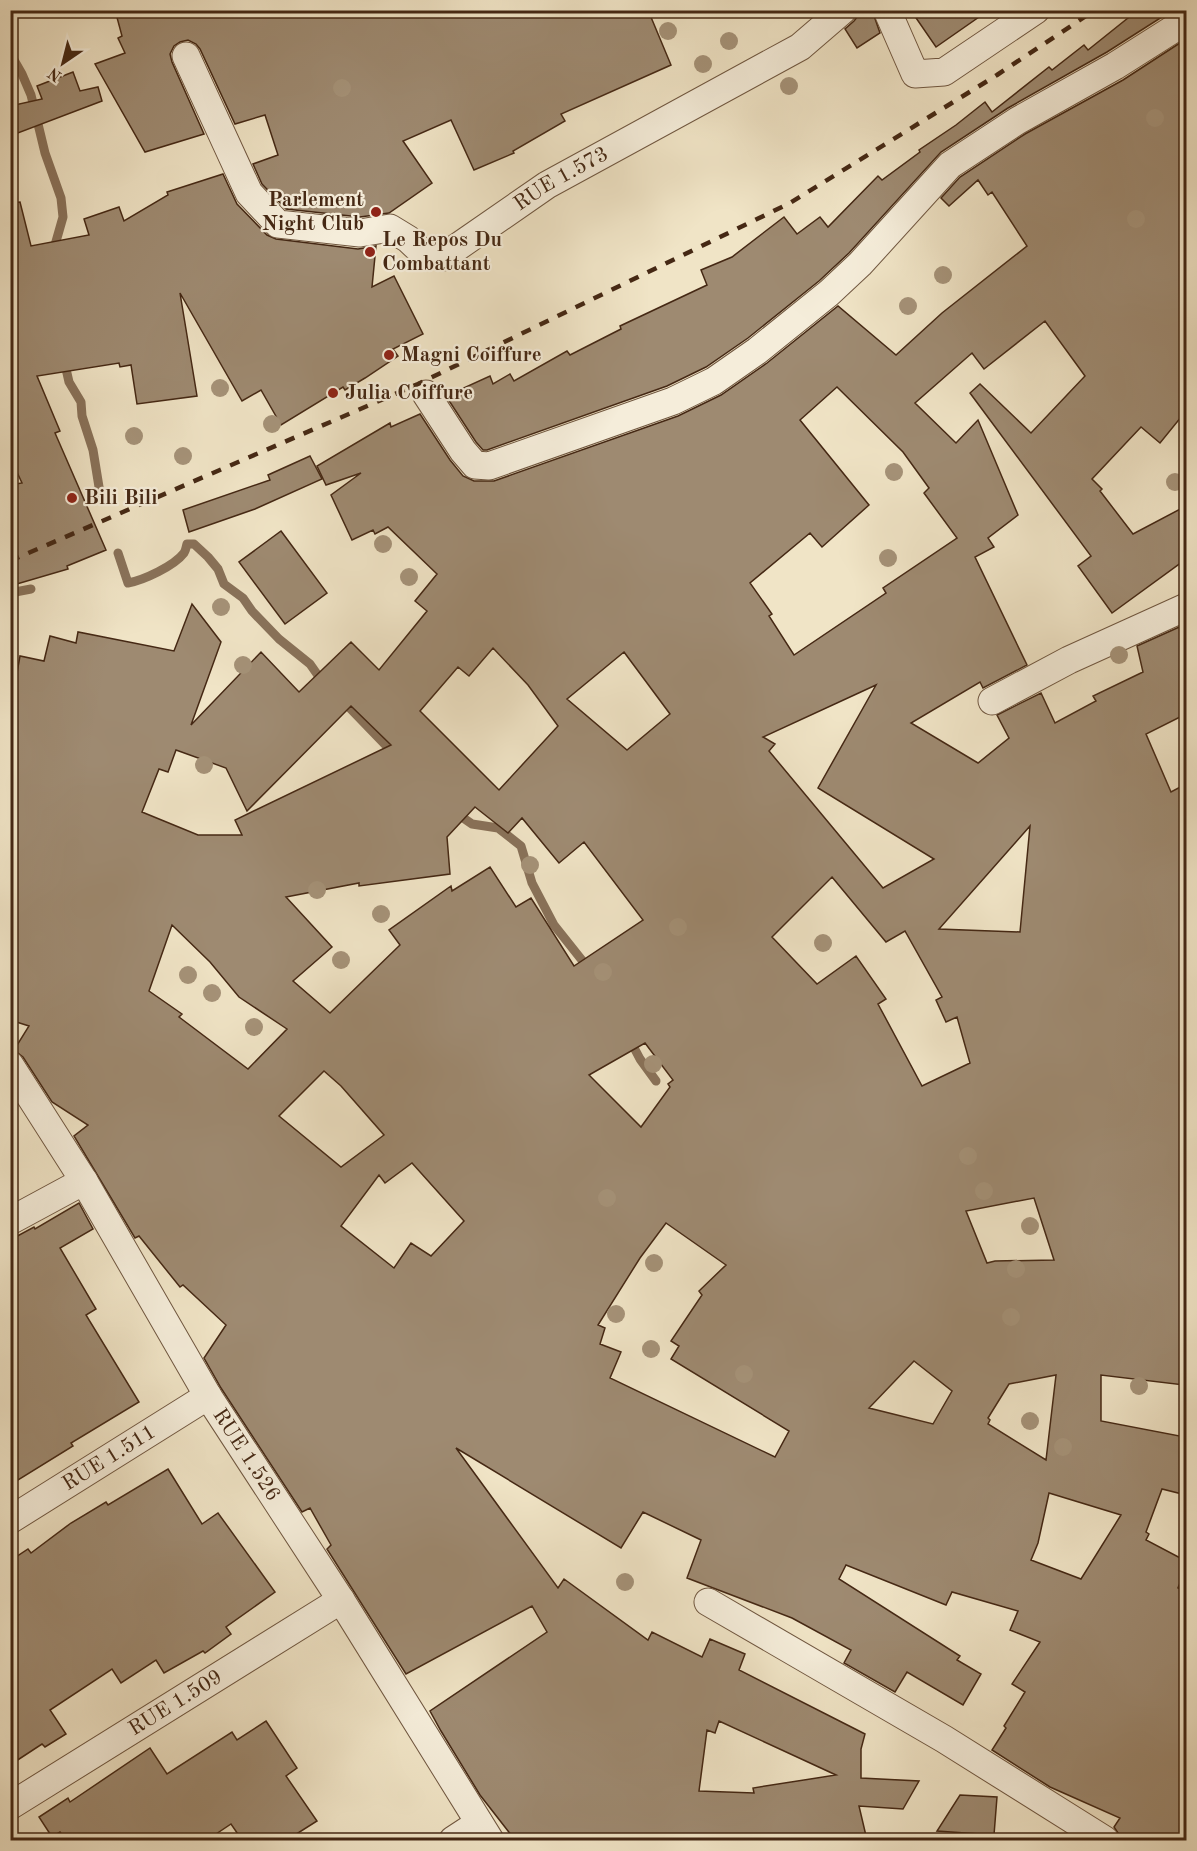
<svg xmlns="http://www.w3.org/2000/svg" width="1197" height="1851" font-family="'Old Standard TT',serif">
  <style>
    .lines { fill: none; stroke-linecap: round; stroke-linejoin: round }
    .stream { stroke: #89725a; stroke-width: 9 }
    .building { fill: #9e8a71; stroke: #452814; stroke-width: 1.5; fill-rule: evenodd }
    .street-casing { stroke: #705740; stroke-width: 29 }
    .street { stroke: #f5edda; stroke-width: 27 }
    .rail { stroke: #452814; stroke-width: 4.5; stroke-dasharray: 10 10; stroke-linecap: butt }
    .tree { fill: #a59278 }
    .poi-dot { fill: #8f2418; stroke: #f5edda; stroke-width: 2 }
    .labels { text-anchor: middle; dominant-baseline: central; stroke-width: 4.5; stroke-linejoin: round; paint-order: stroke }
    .street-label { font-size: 21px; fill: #452814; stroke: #f5edda }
    .poi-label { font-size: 21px; font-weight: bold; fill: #452814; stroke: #f5edda; text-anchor: start }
  </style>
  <rect width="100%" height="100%" fill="#f0e4c6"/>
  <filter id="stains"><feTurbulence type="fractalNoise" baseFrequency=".00333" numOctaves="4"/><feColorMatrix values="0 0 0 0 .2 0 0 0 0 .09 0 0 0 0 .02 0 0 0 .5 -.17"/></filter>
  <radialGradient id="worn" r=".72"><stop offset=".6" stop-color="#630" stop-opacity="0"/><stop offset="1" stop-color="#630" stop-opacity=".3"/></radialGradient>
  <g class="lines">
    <g class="stream">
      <polyline points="10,53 22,74 31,95 45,153 61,198 63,217 53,252"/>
      <polyline points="64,360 69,382 81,402 82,416 93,450 100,493"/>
      <path d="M118,553l10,30c16,-3 46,-17 56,-30 2,-3 2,-6 3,-9h7l14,13 10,12 6,15 19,14 9,13 27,28 31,25 14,20"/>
      <polyline points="10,593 31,589"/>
      <polyline points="341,699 396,756"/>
      <polyline points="456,813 472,824 498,828 521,846 532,883 554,925 589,969"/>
      <polyline points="630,1040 640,1059 656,1081"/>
    </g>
  </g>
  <g class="building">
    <polygon points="115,10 648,10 671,65 561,114 565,121 513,151 514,153 474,170 451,120 403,141 432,183 389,213 360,217 286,209 262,184 253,164 278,155 265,115 235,124 200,49 196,44 188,40 180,42 174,46 170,54 172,62 204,134 145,152 95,64 125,53 118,38 122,36"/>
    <polygon points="858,10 872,10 880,33 857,48 845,29 854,21 858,16"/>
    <polygon points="904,10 989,10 936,47 912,12 906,15"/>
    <polygon points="1138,10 1173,10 1107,52 1008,108 941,152 849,253 819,281 748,338 706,367 667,386 487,450 483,450 476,442 446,396 490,376 493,384 510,374 514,381 567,351 570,355 621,329 620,326 707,285 701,270 732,257 784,217 797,234 820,217 828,227 878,176 882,180 920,152 919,150 956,125 985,102 992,112 1049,67 1052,70 1084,45 1088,50"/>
    <path d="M1186,39v372l-26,32 -19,-16 -49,52 10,10 -2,2 33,43 53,-28v53l-74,54 -34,-47 13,-10 -121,-163 10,-9 51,49 54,-57 -40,-55 -61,48 -12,-16 -57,50 41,40 22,-23 40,95 -30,23 6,9 -19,10 52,108 -44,23 -3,-6 -69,41 67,40 31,-25 -12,-23 44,-22 14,30 41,-22 -3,-5 50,-24 -6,-26 49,-22v90l-40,20 25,58 15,-8v585l-2,16 -83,-10v46l84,16 -4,16 5,2v40l-24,-6 -16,43 3,2 -3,6 40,21v8l-8,19 8,4v248h-59l-7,-4 -6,-9 6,-9 -70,-31 -58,-37 14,-22 -2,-2 21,-34 -13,-8 28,-42 -30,-12 8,-19 -66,-19 -6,13 -100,-40 -7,14 121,77 -3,4 24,14 -18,31 -56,-33 -12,20 -51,-29 7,-13 -59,-32 -105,-40 14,-38 -58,-28 -22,36 -165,-100 102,140 6,-9 84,61 4,-8 50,25 8,-18 35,15 -6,16 126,64 -4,15v29l58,3 -16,28 -44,-3 8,34h-352l-35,-45 -39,-64 -11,-20 117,-79 -15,-26 -126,68 -79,-125 4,-4 -21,-37 -8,4 -81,-124 -17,-30 22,-33 -43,-40 -3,2 -41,-51 -4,2 -61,-102 14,-11 -36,-23 -29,-45 -9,-7 15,-24 -19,-6v-87l5,-31 -5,-1v-190l10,-55 24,5 6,-25 26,7 2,-11 96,19 18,-47 29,38 -30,83 70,-73 38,40 52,-50 28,28 48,-59 -12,-10 22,-27 -49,-47 -13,7 -2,-4 -21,10 -21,-45 30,-22 -35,12 -9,-19 73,-43 1,4 29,-13 30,46 13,16 11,5h20l184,-65 43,-21 46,-32 71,-57 58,49 46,-42 85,-67 -35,-54 -4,3 -10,-15 -29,26 -8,-8 19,-21 65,-43 98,-54zM837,387l66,65 26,36 -5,5 33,45 -74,50 3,5 -92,62 -25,-39 3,-2 -22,-31 60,-50 12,14 47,-42 -69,-85zM493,648l35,37 30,41 -59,64 -79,-79 38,-44 11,9zM624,652l46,62 -43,36 -60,-51zM876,685l-58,103 116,71 -51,29 -114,-137 6,-7 -12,-7zM351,706l40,39 -156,75 7,15h-44l-56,-23 17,-43 9,3 8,-22 50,18 21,43zM475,807l33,26 14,-15 37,45 25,-21 59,78 -69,46 -43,-68 -15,9 -26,-40 -38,24 -1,-5 -62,44 11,15 -70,68 -37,-32 39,-34 -46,-50 73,-14v3l91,-12 -3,-37zM1030,826l-10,106 -81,-3zM832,877l54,65 19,-11 37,66 -6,3 10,22 11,-5 13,46 -48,23 -44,-82 8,-5 -30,-43 -39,28 -45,-47zM172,925l38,37 29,35 48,32 -39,40 -69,-52 3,-3 -33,-23zM645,1043l28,37 -5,4 2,3 -29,40 -52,-52zM324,1071l17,15 43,49 -43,32 -62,-51zM412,1163l52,58 -33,35 -20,-13 -17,25 -53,-42 38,-51 6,8zM1034,1198l20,62 -59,1 -8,2 -21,-52zM666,1223l60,42 -27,26 3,4 -31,46 8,5 -8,13 118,72 -14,26 -165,-79 11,-26 -21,-8 5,-16 -7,-3 42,-67zM914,1361l38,30 -19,33 -64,-16zM1056,1375l-10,85 -58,-36 2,-4 -2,-2 21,-34zM1049,1493l72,22 -40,64 -50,-19 7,-17zM719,1721l117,54 -83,13 1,5 -55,-2 8,-61 8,3z"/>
    <polygon points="73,72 80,91 98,87 102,101 10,136 10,106 42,99 37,86"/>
    <polygon points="223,174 237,204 267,235 276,239 358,249 376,246 372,287 394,276 423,334 393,349 398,356 365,378 345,390 343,387 281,425 261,390 242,401 180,293 197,396 137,404 131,365 120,367 119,363 37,376 60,431 55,433 106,550 67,566 68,569 10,586 10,485 22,483 15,468 17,467 10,450 10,203 20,202 31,246 89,235 84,219 119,207 124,221 168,195 167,192"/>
    <polygon points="310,456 322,479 255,509 189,532 183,510 270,480 268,475"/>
    <polygon points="281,531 327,593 285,624 239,562"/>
    <polygon points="79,1203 93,1229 60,1248 96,1309 86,1315 139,1402 71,1443 73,1446 10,1485 10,1240 34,1227 35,1229"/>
    <polygon points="168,1469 202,1524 218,1513 275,1592 226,1627 231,1634 205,1653 203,1651 164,1673 156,1660 121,1683 112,1669 50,1710 66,1734 45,1747 42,1744 10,1765 10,1561 28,1549 31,1553 71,1523 106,1502 108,1505"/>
    <polygon points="266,1721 297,1768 286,1776 317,1821 287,1840 242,1840 231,1824 207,1840 66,1840 60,1832 52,1837 39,1817 68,1798 70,1802 150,1748 167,1774 232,1732 237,1740"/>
    <polygon points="960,1795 997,1797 994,1835 937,1831"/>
  </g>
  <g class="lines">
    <defs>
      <g id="street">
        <polyline points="887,10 915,74 944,72 1036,10"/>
        <path id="s1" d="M186,56l63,137 29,31 82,9 30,-5 18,11 15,14 20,4 104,-72 253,-138 43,-37"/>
        <polyline points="426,394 463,451 475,465 489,466 673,401 714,381 757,351 829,293 860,264 950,165 1017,121 1115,66 1186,21"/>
        <polyline points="992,701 1069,660 1186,607"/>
        <path id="s2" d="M10,1065l74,116 124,215 133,204 149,240"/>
        <polyline points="10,1221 84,1181"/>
        <path id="s3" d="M10,1520l198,-124"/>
        <polyline points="708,1602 944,1739 1105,1840"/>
        <path id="s4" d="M10,1806l331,-206"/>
        <polyline points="453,1840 479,1823"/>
      </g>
    </defs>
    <use href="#street" class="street-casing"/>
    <use href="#street" class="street"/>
    <polyline class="rail" points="10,561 418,384 790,203 997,75 1095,10"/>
  </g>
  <g class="tree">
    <circle cx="668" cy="31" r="9"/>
    <circle cx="729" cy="41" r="9"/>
    <circle cx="703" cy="64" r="9"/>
    <circle cx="789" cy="86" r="9"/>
    <circle cx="342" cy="88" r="9"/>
    <circle cx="1155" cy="118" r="9"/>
    <circle cx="1136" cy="219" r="9"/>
    <circle cx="943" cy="275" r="9"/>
    <circle cx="908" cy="306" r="9"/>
    <circle cx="220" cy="388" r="9"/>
    <circle cx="272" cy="424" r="9"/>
    <circle cx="134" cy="436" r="9"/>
    <circle cx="183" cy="456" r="9"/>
    <circle cx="894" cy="472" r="9"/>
    <circle cx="1175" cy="482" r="9"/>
    <circle cx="383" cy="544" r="9"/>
    <circle cx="888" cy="558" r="9"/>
    <circle cx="409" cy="577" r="9"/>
    <circle cx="221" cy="607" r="9"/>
    <circle cx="1119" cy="655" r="9"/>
    <circle cx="243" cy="665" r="9"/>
    <circle cx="204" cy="765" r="9"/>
    <circle cx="530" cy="865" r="9"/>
    <circle cx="317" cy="890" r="9"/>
    <circle cx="381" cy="914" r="9"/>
    <circle cx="678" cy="927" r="9"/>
    <circle cx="823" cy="943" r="9"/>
    <circle cx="341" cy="960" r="9"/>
    <circle cx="603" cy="972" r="9"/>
    <circle cx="188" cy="975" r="9"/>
    <circle cx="212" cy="993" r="9"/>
    <circle cx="254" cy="1027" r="9"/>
    <circle cx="653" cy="1064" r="9"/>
    <circle cx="968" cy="1156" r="9"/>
    <circle cx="984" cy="1191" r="9"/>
    <circle cx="607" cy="1198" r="9"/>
    <circle cx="1030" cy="1226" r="9"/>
    <circle cx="654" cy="1263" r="9"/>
    <circle cx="1016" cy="1269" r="9"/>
    <circle cx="616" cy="1314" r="9"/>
    <circle cx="1011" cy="1317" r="9"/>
    <circle cx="651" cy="1349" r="9"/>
    <circle cx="744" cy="1374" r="9"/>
    <circle cx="1139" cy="1386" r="9"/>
    <circle cx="1030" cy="1421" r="9"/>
    <circle cx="1063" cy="1447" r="9"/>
    <circle cx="625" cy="1582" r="9"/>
  </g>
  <g class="poi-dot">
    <circle cx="376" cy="212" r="6"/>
    <circle cx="370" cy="252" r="6"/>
    <circle cx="389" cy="355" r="6"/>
    <circle cx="333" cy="393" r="6"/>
    <circle cx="72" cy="498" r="6"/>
  </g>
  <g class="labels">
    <g class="street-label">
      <text stroke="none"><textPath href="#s1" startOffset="510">RUE 1.573</textPath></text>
      <text stroke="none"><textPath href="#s2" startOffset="456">RUE 1.526</textPath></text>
      <text stroke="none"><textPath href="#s3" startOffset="117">RUE 1.511</textPath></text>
      <text stroke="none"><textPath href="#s4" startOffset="195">RUE 1.509</textPath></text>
    </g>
    <g class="poi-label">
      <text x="364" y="200" text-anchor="end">Parlement<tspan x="364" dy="24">Night Club</tspan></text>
      <text x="382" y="240">Le Repos Du<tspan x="382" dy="24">Combattant</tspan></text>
      <text x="401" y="355">Magni Coiffure</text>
      <text x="345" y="393">Julia Coiffure</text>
      <text x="84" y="498">Bili Bili</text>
    </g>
  </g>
  <rect width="1197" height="1851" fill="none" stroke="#f0e4c6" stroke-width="36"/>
  <rect x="12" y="12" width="1173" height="1827" fill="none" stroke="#452814" stroke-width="3"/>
  <rect x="18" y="18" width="1161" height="1815" fill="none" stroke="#452814" stroke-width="1.5"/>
  <g transform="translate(63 63) rotate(215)" stroke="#f5edda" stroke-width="4.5" paint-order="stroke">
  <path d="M0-4.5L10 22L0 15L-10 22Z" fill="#452814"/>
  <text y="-9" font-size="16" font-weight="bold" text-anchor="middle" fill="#452814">N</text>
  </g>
  <rect width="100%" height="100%" filter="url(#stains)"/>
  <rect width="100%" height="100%" fill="url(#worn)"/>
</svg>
